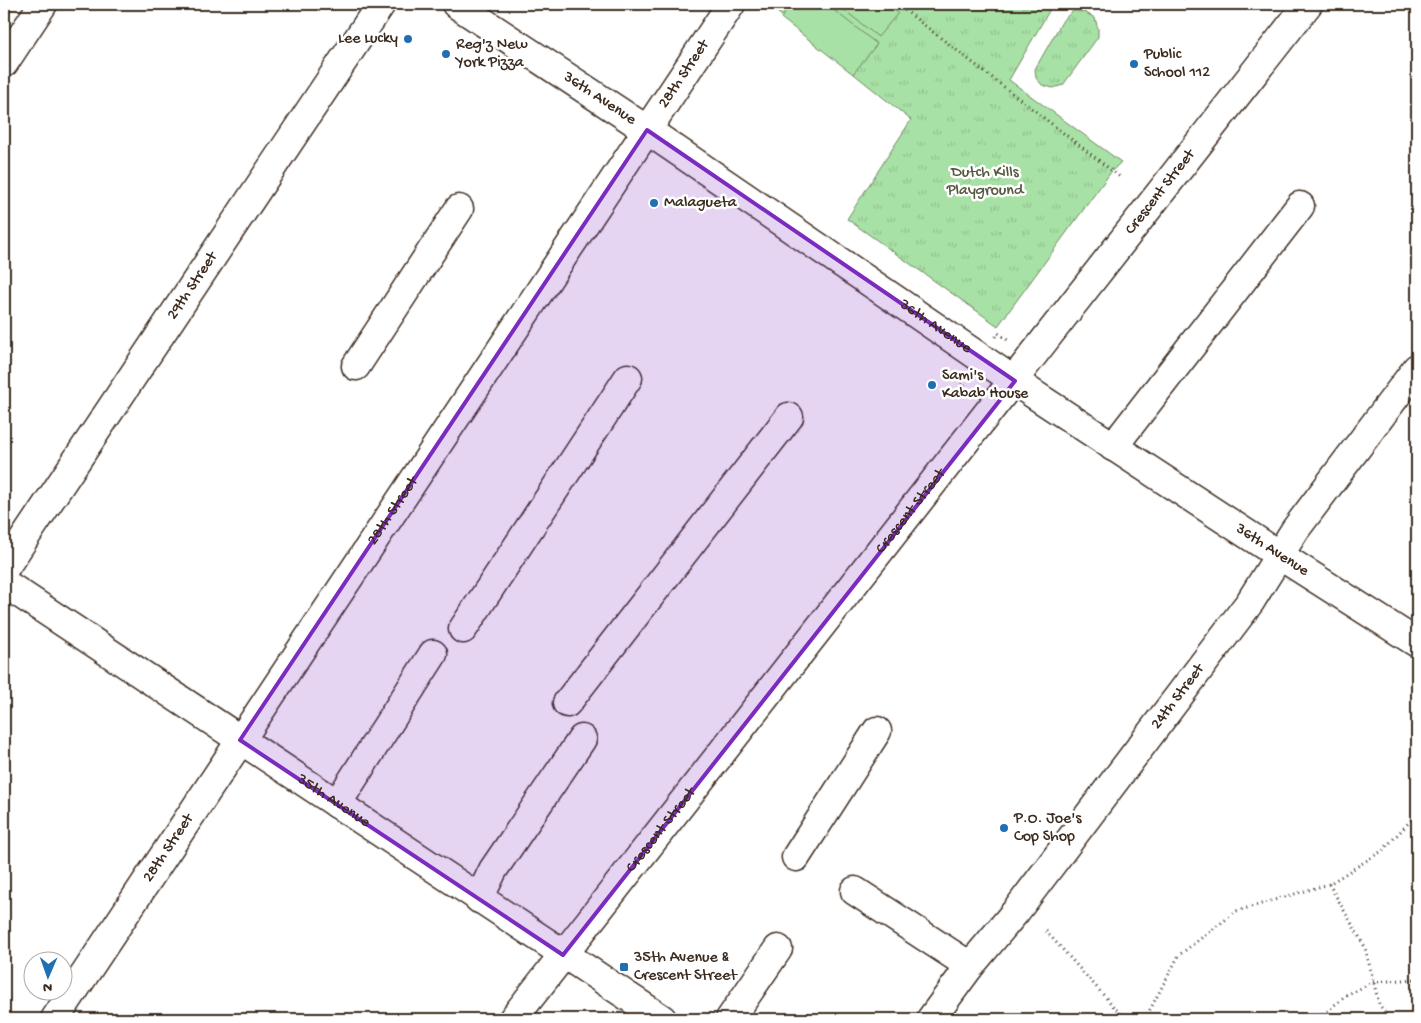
<svg xmlns="http://www.w3.org/2000/svg" width="1421" height="1023" font-family="'Gochi Hand',sans-serif">
  <style>
    .park { fill: url(#park-tufts); stroke: #728662 }
    .garden { fill: #a8e1a6; stroke: #728662 }
    .lines { fill: none; stroke-linecap: round; stroke-linejoin: round }
    .minor-casing { stroke: #3b2a1e; stroke-width: 31 }
    .path { stroke: #3b2a1e; stroke-width: 3; stroke-dasharray: 1 4; stroke-linecap: butt }
    .minor { stroke: #fff; stroke-width: 28 }
    .marked { fill: #7b2cbf; fill-opacity: 0.2; stroke: #7b2cbf; stroke-width: 4; stroke-linejoin: round }
    .poi-dot { fill: #1f6fb2; stroke: #fff; stroke-width: 2 }
    .labels { text-anchor: middle; dominant-baseline: central; stroke-width: 5; stroke-linejoin: round; paint-order: stroke }
    .poi-label { font-size: 16px; fill: #3b2a1e; stroke: #fff; text-anchor: start }
    .street-label { font-size: 16px; fill: #3b2a1e; stroke: #fff }
    .park-label { font-size: 16px; fill: #565840; stroke: #fff }
  </style>
  <defs>
    <pattern id="park-tufts" width="24" height="20" patternUnits="userSpaceOnUse" patternTransform="scale(1.25)"><rect width="24" height="20" fill="#a8e1a6"/><path d="M3 7l-1-3M5 7V3M7 7l1-3M15 17l-1-3M17 17v-4M19 17l1-3" fill="none" stroke="#92c18e"/></pattern>
  </defs>
  <rect width="100%" height="100%" fill="#fff"/>
  <filter id="ink" filterUnits="userSpaceOnUse"><feTurbulence type="fractalNoise" baseFrequency=".02" numOctaves="2"/><feDisplacementMap in="SourceGraphic" scale="10" xChannelSelector="R" yChannelSelector="G"/><feConvolveMatrix kernelMatrix="1 2 1 2 8 2 1 2 1" color-interpolation-filters="sRGB"/></filter>
  <g filter="url(#ink)">
    <g class="park">
      <polygon points="775,4 1053,4 1009,80 1121,162 1111,172 998,326 847,219 911,120 772,8"/>
      <polygon points="1073,11 1084,12 1095,18 1098,29 1098,37 1063,85 1053,88 1042,85 1036,78 1035,69 1063,20"/>
    </g>
    <g class="garden">
      <polygon points="792,4 826,4 877,44 853,74 781,18"/>
      <polygon points="847,4 887,4 898,13 878,37 843,9"/>
    </g>
    <g class="lines">
      <defs>
        <g id="minor">
          <path id="s1" d="M456,4l191,126 388,265 244,160 138,88"/>
          <polyline points="4,63 43,4"/>
          <polyline points="356,366 459,209"/>
          <polyline points="1113,447 1300,206"/>
          <path id="s2" d="M4,569l377,-565"/>
          <path id="s3" d="M4,583l658,436"/>
          <polyline points="463,629 628,378"/>
          <polyline points="567,703 789,417"/>
          <polyline points="337,804 433,654"/>
          <polyline points="796,857 877,731"/>
          <polyline points="855,891 970,966"/>
          <polyline points="479,899 493,870 582,739"/>
          <path id="s4" d="M55,1019l676,-1015"/>
          <path id="s5" d="M513,1019c266,-338 530,-677 795,-1015"/>
          <polyline points="730,1019 778,949"/>
          <path id="s6" d="M931,1019l39,-53 47,-56 233,-308 45,-72 122,-162"/>
        </g>
      </defs>
      <use href="#minor" class="minor-casing"/>
      <g class="path">
        <polyline points="897,4 1120,177"/>
        <polyline points="996,337 998,333 1010,342"/>
        <polyline points="965,379 961,384 968,389"/>
        <polyline points="1329,884 1365,947 1379,1004 1389,1019"/>
        <polyline points="1046,931 1125,1019"/>
        <polyline points="1145,1019 1179,955 1237,911 1329,884 1382,851 1417,814"/>
        <polyline points="1321,1019 1322,1016 1346,995 1374,982 1417,979"/>
      </g>
      <use href="#minor" class="minor"/>
    </g>
  </g>
  <path class="marked" d="M647,130l368,251 -452,574 -323,-215z"/>
  <g class="poi-dot">
    <circle cx="408" cy="39" r="5"/>
    <circle cx="446" cy="54" r="5"/>
    <circle cx="1134" cy="64" r="5"/>
    <circle cx="654" cy="203" r="5"/>
    <circle cx="932" cy="385" r="5"/>
    <circle cx="1004" cy="828" r="5"/>
    <rect x="619" y="962" width="10" height="10" rx="2.5"/>
  </g>
  <g class="labels">
    <g class="poi-label">
      <text x="398" y="39" text-anchor="end">Lee Lucky</text>
      <text x="456" y="45">Reg'z New<tspan x="456" dy="18">York Pizza</tspan></text>
      <text x="1144" y="55">Public<tspan x="1144" dy="18">School 112</tspan></text>
      <text x="664" y="203">Malagueta</text>
      <text x="942" y="376">Sami's<tspan x="942" dy="18">Kabab House</tspan></text>
      <text x="1014" y="819">P.O. Joe's<tspan x="1014" dy="18">Cop Shop</tspan></text>
      <text x="634" y="958">35th Avenue &amp;<tspan x="634" dy="18">Crescent Street</tspan></text>
    </g>
    <g class="street-label">
      <text stroke="none"><textPath href="#s4" startOffset="1135">28th Street</textPath></text>
      <text stroke="none"><textPath href="#s1" startOffset="172">36th Avenue</textPath></text>
      <text stroke="none"><textPath href="#s5" startOffset="1050">Crescent Street</textPath></text>
      <text stroke="none"><textPath href="#s2" startOffset="340">29th Street</textPath></text>
      <text stroke="none"><textPath href="#s1" startOffset="578">36th Avenue</textPath></text>
      <text stroke="none"><textPath href="#s4" startOffset="610">28th Street</textPath></text>
      <text stroke="none"><textPath href="#s5" startOffset="645">Crescent Street</textPath></text>
      <text stroke="none"><textPath href="#s1" startOffset="982">36th Avenue</textPath></text>
      <text stroke="none"><textPath href="#s6" startOffset="406">24th Street</textPath></text>
      <text stroke="none"><textPath href="#s3" startOffset="395">35th Avenue</textPath></text>
      <text stroke="none"><textPath href="#s5" startOffset="240">Crescent Street</textPath></text>
      <text stroke="none"><textPath href="#s4" startOffset="205">28th Street</textPath></text>
    </g>
    <g class="park-label">
      <text x="985" y="173">Dutch Kills<tspan x="985" dy="18">Playground</tspan></text>
    </g>
  </g>
  <rect width="1421" height="1023" fill="none" stroke="#fff" stroke-width="20"/>
  <rect x="10" y="10" width="1401" height="1003" fill="none" stroke="#3b2a1e" stroke-width="2" filter="url(#ink)"/>
  <g transform="translate(48 976) rotate(182)"><circle r="24" fill="#ffffff" stroke="#b1aaa5"/>
  <path d="M0-4L9 19L0 12L-9 19Z" fill="#1f6fb2"/>
  <text y="-8" font-size="14" font-weight="bold" text-anchor="middle" fill="#3b2a1e">N</text>
  </g>
</svg>
